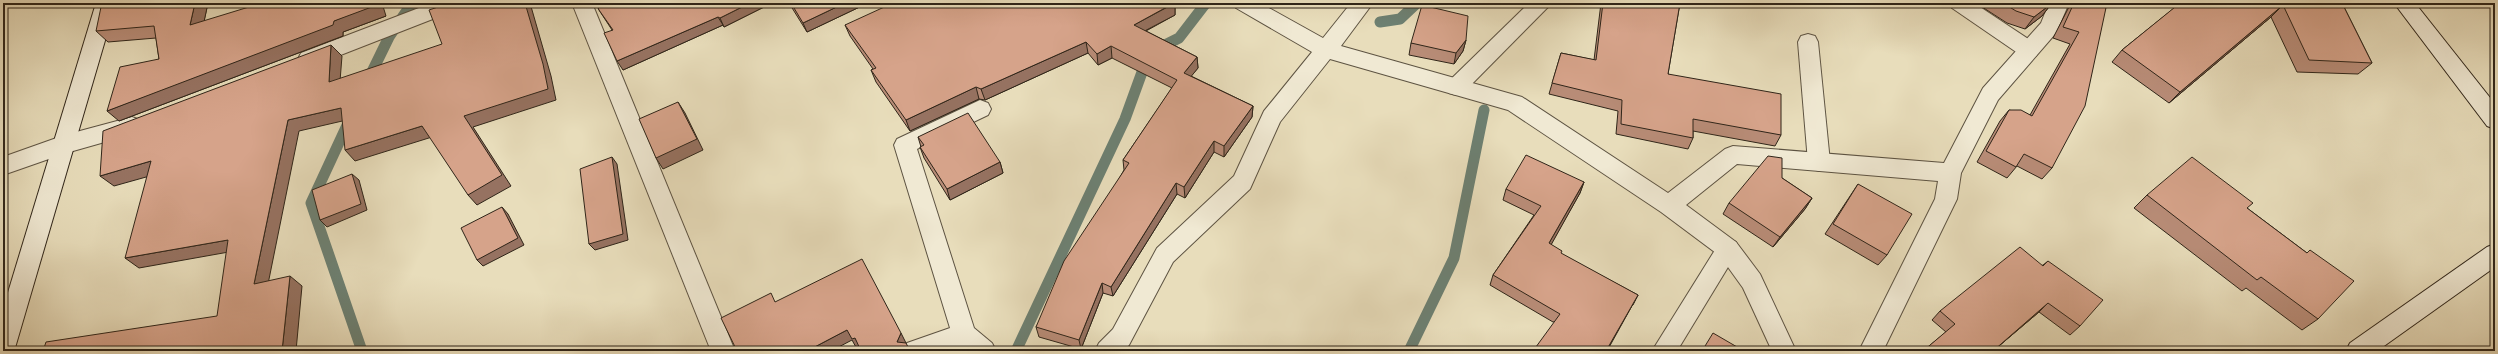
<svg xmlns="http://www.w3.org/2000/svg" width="2498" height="354" font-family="'IM FELL Great Primer',serif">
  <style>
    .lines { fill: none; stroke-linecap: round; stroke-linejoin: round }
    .stream { stroke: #6d8072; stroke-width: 11 }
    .lane-casing { stroke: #5d5342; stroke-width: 2 }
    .street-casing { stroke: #5d5342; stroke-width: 2 }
    .secondary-casing { stroke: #2f2519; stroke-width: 2 }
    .lane { fill: #f0e9d3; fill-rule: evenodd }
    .street { fill: #f0e9d3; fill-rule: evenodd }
    .secondary { fill: #f0e9d3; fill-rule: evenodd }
    .wall { fill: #b88c77; stroke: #2f2519 }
    .shaded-wall { fill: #967261; stroke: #2f2519 }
    .building { fill: #d6a38a; stroke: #2f2519 }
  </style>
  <rect width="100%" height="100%" fill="#e8ddbb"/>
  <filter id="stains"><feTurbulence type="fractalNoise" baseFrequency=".005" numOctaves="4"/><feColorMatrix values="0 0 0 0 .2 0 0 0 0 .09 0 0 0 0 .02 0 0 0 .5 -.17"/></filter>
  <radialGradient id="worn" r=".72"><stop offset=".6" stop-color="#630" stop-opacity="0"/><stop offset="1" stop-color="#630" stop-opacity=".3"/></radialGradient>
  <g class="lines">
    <g class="stream">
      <polyline points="1380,22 1400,19 1417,3"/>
      <polyline points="368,80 389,37 412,3"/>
      <polyline points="349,121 311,203 362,351"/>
      <polyline points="1016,351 1125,119 1149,53 1179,38 1206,3"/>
      <polyline points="1409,351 1454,258 1484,110"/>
    </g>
    <defs>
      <g id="lane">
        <polygon points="1529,3 1552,3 1463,93 1456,95 1449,93 1445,87 1449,81"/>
        <polygon points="1949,3 1974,3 2036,44 2039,50 2036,56 2029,58 2022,56 1952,8"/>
        <polygon points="1808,34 1815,36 1818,42 1830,162 1827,168 1819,171 1811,168 1808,162 1798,42 1801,36"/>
        <polygon points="980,100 988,103 991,109 988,115 917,149 974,328 992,343 996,351 967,351 961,346 946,351 903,351 907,343 950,328 894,145 897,139"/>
        <polygon points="1728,239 1736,242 1739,249 1677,351 1652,351 1720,242"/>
      </g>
      <g id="street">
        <polygon points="432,3 464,3 461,8 315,65 308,67 301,65 298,59 301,53"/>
        <polygon points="572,3 592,3 735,351 711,351"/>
        <polygon points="1233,3 1260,3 1323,38 1351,3 1373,3 1341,46 1522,97 1668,193 1725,149 1733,146 1944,163 1983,88 2041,23 2049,3 2069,3 2056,33 1998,100 1961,173 1957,199 1883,351 1859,351 1935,199 1938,181 1737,164 1686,205 1736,242 1760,274 1796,351 1772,351 1743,288 1720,256 1661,212 1508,110 1330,59 1280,122 1250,189 1173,262 1129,345 1123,351 1095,351 1099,343 1113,329 1157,248 1234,176 1264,111 1312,52 1236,8"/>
        <polygon points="132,117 140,120 143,126 140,132 66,153 3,175 3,157 65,135"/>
      </g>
      <g id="secondary">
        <polygon points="96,3 116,3 15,348 14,351 3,351 3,309"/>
        <polygon points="2394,3 2415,3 2495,104 2495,129 2487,126"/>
        <polygon points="2495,244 2495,267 2377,351 2346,351 2350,343 2487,247"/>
      </g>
    </defs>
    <use href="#lane" class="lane-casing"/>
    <use href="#street" class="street-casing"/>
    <use href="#secondary" class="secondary-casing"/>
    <use href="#lane" class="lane"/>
    <use href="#street" class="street"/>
    <use href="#secondary" class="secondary"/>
  </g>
  <g class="wall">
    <polygon points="126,3 208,3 204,21 386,16 343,32 343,36 119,121 159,59 156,38 108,42 96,31"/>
    <polygon points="596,3 772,3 724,27 723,25 623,70 612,30 599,10"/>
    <polygon points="789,3 868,3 807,32"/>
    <polygon points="1175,3 1175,15 1146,31 1197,57 1198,68 1191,76 1253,106 1252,117 1224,157 1214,152 1185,198 1177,194 1113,296 1103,293 1081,349 1039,337 1036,327 1124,170 1123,160 1172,88 1112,58 1098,65 1088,53 985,100 979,99 910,131 876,82 871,70 873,69 850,36 845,25"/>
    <polygon points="1601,3 1680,3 1668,74 1781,135 1775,146 1693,131 1693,138 1688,149 1616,134 1618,111 1549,94 1561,53 1594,60"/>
    <polygon points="1976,3 2052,3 2042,16 2025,29 2007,23"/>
    <polygon points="2071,3 2107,3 2052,168 2042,179 2017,166 2007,178 1977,162 2000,121 2009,110 2030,115 2070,44 2053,38"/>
    <polygon points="2174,3 2342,3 2372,63 2358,74 2297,72 2271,17 2169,103 2112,62 2122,50 2178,5"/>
    <polygon points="1466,40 1463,51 1454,64 1409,55 1411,43"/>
    <polygon points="918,137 1000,162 1003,173 950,200 924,158 920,147 921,147"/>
    <polygon points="1782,178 1812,198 1805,209 1773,247 1723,214 1729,203"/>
    <polygon points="1584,182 1580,193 1551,244 1561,254 1638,295 1633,305 1553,322 1490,285 1493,275 1534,215 1503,200 1506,189"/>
    <polygon points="1858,184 1887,255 1878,265 1825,234"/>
    <polygon points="2147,195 2247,208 2307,253 2310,250 2318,319 2302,330 2246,288 2242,291 2134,208"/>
    <polygon points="2048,261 2080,326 2070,335 2039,312 1993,351 1923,351 1946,332 1932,320 1940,311 2043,265"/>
  </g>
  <g class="shaded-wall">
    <polygon points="195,3 208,3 201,36 190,25"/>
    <polygon points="376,3 382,3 386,16 343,32 343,36 119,121 107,111 334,21"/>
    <polygon points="525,3 530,3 551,76 556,100 473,127 511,186 477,205 468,195 464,116"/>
    <polygon points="750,3 772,3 724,27 720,18"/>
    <polygon points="845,3 868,3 807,32 803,23"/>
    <polygon points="1175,3 1175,15 1135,36 1134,25"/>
    <polygon points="2051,4 2042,16 2025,29 2034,17"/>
    <polygon points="2283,5 2271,17 2169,103 2180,92"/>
    <polygon points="718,17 723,25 623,70 617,61"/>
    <polygon points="1466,40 1463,51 1454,64 1456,53"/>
    <polygon points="1086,42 1088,53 985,100 981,89"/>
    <polygon points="331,45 342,56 339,94 329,82"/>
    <polygon points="1111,46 1112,58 1098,65 1097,54"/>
    <polygon points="1197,57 1198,68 1185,84 1184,73"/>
    <polygon points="976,87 979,99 910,131 906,120"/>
    <polygon points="678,102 685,113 703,150 663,169 656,158"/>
    <polygon points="1253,106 1252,117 1224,157 1224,146"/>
    <polygon points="341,108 351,119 299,131 266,294 254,284 288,120"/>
    <polygon points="422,126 432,137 355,161 345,150"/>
    <polygon points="1214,141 1214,152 1185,198 1184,187"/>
    <polygon points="612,157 617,164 628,240 595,250 589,244"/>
    <polygon points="151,161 164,172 114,186 100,176"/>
    <polygon points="1000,162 1003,173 950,200 947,189"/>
    <polygon points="352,174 359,180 367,210 327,227 320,220"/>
    <polygon points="1584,182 1580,193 1546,254 1549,243"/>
    <polygon points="1176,183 1177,194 1113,296 1111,287"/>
    <polygon points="1812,198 1805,209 1773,247 1780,237"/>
    <polygon points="502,207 508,214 524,245 483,266 477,260"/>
    <polygon points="228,240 240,250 139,268 125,258"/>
    <polygon points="290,276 302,286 296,351 282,351"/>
    <polygon points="1102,283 1103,293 1081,349 1079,340"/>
    <polygon points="1638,295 1607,351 1606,351"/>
    <polygon points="2048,303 2039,312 1993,351"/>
    <polygon points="847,330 855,338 860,347 857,349 852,340 831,351 807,351"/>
    <polygon points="901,333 906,343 902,351 897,342"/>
  </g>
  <g class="building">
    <polygon points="126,3 195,3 190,25 262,3 376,3 377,5 334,21 333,25 107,111 120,67 159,59 154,26 96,31 101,7"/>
    <polygon points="450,3 525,3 543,64 548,89 464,116 502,175 468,195 422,126 345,150 341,108 288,120 254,284 290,276 282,351 43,351 46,342 217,316 228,240 125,258 151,161 100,176 103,131 331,45 329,82 442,44 429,10"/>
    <polygon points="596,3 750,3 720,18 718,17 617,61 604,33 613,30 599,10"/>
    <polygon points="791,3 845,3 803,23"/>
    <polygon points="893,3 1174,3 1134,25 1197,57 1184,73 1253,106 1224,146 1214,141 1184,187 1176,183 1111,287 1102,283 1079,340 1036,327 1064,261 1129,163 1123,160 1177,80 1111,46 1097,54 1086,42 981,89 976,87 906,120 871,70 876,68 845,25"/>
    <polygon points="1603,3 1680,3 1668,74 1781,94 1781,135 1693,119 1693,138 1621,124 1622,100 1552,83 1561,53 1596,60"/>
    <polygon points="2003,3 2052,3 2051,4 2034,17 2016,11"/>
    <polygon points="2074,3 2107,3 2085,106 2052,168 2024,154 2016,167 1986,151 2009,110 2021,110 2032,116 2079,32 2063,27"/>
    <polygon points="2180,3 2342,3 2372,63 2309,60 2283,5 2180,92 2122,50"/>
    <polygon points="1422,5 1468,16 1466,40 1456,53 1411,43"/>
    <polygon points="678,102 697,139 656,158 639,119"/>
    <polygon points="968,113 1000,162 947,189 920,147 924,145 918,137"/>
    <polygon points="1526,155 1584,182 1549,243 1562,251 1561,253 1638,295 1606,351 1533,351 1560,314 1493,275 1541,206 1506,189"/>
    <polygon points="1768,156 1782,158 1782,178 1812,198 1780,237 1729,203"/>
    <polygon points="612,157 623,234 589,244 580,169"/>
    <polygon points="2192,157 2253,203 2247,208 2307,253 2310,250 2354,281 2318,319 2261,277 2257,280 2147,195"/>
    <polygon points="352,174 361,204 320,220 312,190"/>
    <polygon points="1858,184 1912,214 1887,255 1833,224"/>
    <polygon points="502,207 518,238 477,260 461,228"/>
    <polygon points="2020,247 2043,266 2048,261 2103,300 2080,326 2048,303 1993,351 1986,351 1984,349 1982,351 1923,351 1955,324 1940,311"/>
    <polygon points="862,259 901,333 897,342 906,343 910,351 861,351 855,338 852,339 847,330 807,351 737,351 721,318 771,293 775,302"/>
    <polygon points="1713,333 1744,351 1702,351"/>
  </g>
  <rect width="2498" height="354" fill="none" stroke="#e8ddbb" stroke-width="16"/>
  <rect x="4" y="4" width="2490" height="346" fill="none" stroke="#2f2519" stroke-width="2"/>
  <rect x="8" y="8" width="2482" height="338" fill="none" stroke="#2f2519"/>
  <rect width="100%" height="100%" filter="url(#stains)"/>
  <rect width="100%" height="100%" fill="url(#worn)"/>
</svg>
